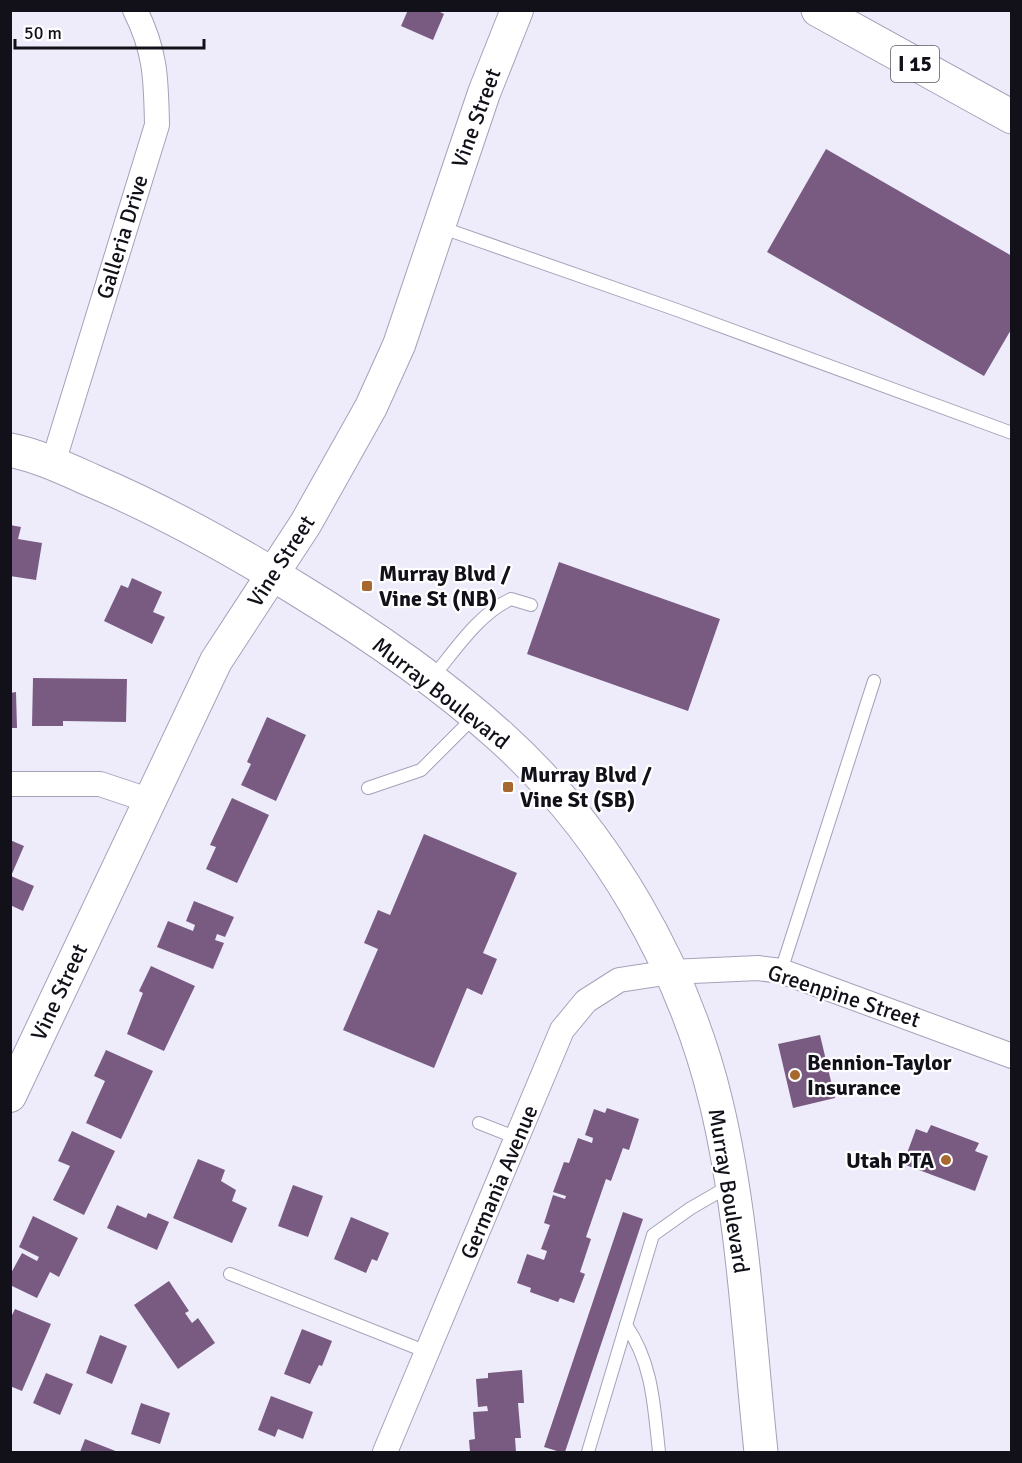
<svg xmlns="http://www.w3.org/2000/svg" width="1022" height="1463" font-family="Signika,sans-serif">
  <style>
    .building { fill: #795b82 }
    .lines { fill: none; stroke-linecap: round; stroke-linejoin: round }
    .service-casing { stroke: #a5a1b9; stroke-width: 14 }
    .minor-casing { stroke: #a5a1b9; stroke-width: 26 }
    .tertiary-casing { stroke: #a5a1b9; stroke-width: 34 }
    .secondary-casing { stroke: #a5a1b9; stroke-width: 35 }
    .motorway-casing { stroke: #a5a1b9; stroke-width: 35 }
    .service { stroke: #fff; stroke-width: 12 }
    .minor { stroke: #fff; stroke-width: 24 }
    .tertiary { stroke: #fff; stroke-width: 32 }
    .secondary { stroke: #fff; stroke-width: 33 }
    .motorway { stroke: #fff; stroke-width: 33 }
    .poi-dot { fill: #a6682e; stroke: #fff; stroke-width: 2 }
    .labels { text-anchor: middle; dominant-baseline: central; stroke-width: 4.5; stroke-linejoin: round; paint-order: stroke }
    .shield { fill: #fff; stroke: #59585e; stroke-width: 1.5 }
    .shield-label { font-size: 21px; font-weight: bold; fill: #121019 }
    .street-label { font-size: 22px; fill: #121019; stroke: #fff }
    .poi-label { font-size: 22px; font-weight: bold; fill: #121019; stroke: #fff; text-anchor: start }
  </style>
  <rect width="100%" height="100%" fill="#eeecfb"/>
  <g class="building">
    <polygon points="408,10 436,10 444,14 433,40 401,26"/>
    <polygon points="826,149 1012,256 1012,328 984,376 767,252"/>
    <polygon points="10,525 21,527 18,539 42,543 36,580 10,576"/>
    <polygon points="559,562 720,619 688,711 527,654"/>
    <polygon points="132,578 162,592 153,612 165,617 152,644 104,621 121,585 128,588"/>
    <polygon points="33,678 127,679 126,722 63,721 63,726 32,726"/>
    <polygon points="16,692 17,728 10,728 10,693"/>
    <polygon points="267,717 306,735 276,801 241,785 251,764 247,762"/>
    <polygon points="232,798 269,815 237,883 206,869 216,847 210,845"/>
    <polygon points="424,834 517,873 483,953 497,959 482,995 467,988 434,1068 343,1030 378,949 364,943 378,910 390,915"/>
    <polygon points="10,840 24,846 11,876 34,886 23,911 10,905"/>
    <polygon points="194,901 234,917 225,937 217,934 215,940 224,943 213,969 157,947 168,921 193,931 195,925 186,921"/>
    <polygon points="151,966 195,986 164,1051 127,1034 143,993 139,991"/>
    <polygon points="820,1035 835,1098 793,1108 778,1044"/>
    <polygon points="106,1050 153,1071 121,1139 86,1123 105,1081 94,1076"/>
    <polygon points="607,1108 639,1119 629,1150 623,1148 611,1181 606,1179 586,1237 591,1239 580,1272 585,1274 574,1303 560,1298 558,1302 530,1292 531,1288 517,1283 527,1254 544,1260 547,1251 541,1249 550,1225 544,1223 553,1195 565,1199 566,1196 553,1192 564,1162 569,1163 578,1138 592,1143 593,1138 585,1135 594,1109 605,1113"/>
    <polygon points="931,1125 979,1143 975,1151 988,1156 975,1191 903,1164 916,1129 927,1133"/>
    <polygon points="72,1131 115,1151 84,1215 53,1200 70,1166 58,1161"/>
    <polygon points="198,1159 225,1170 221,1181 236,1190 232,1201 247,1208 232,1243 173,1218"/>
    <polygon points="293,1185 323,1196 308,1237 278,1226"/>
    <polygon points="117,1205 146,1218 148,1213 169,1222 157,1250 107,1228"/>
    <polygon points="623,1212 643,1219 565,1452 560,1452 544,1447"/>
    <polygon points="33,1216 78,1238 59,1277 50,1272 37,1298 10,1285 10,1275 22,1253 37,1261 39,1257 19,1247"/>
    <polygon points="351,1217 389,1233 377,1261 372,1259 366,1273 334,1259"/>
    <polygon points="169,1281 189,1311 185,1313 192,1323 198,1318 215,1343 178,1369 134,1305"/>
    <polygon points="15,1309 51,1324 22,1391 10,1386 10,1319"/>
    <polygon points="302,1329 332,1341 322,1366 319,1365 310,1384 284,1374"/>
    <polygon points="100,1335 127,1346 112,1384 86,1373"/>
    <polygon points="522,1370 524,1403 518,1403 521,1438 515,1438 516,1452 470,1452 469,1440 475,1439 473,1412 488,1411 487,1406 478,1407 476,1379 488,1378 488,1373"/>
    <polygon points="46,1373 73,1384 60,1415 33,1403"/>
    <polygon points="271,1396 313,1412 303,1439 278,1429 275,1437 258,1430"/>
    <polygon points="141,1403 170,1413 160,1444 131,1434"/>
    <polygon points="85,1439 118,1452 80,1452"/>
  </g>
  <g class="lines">
    <defs>
      <g id="service">
        <polyline points="440,227 677,310 1012,433"/>
        <path d="M431,679c24,-28 46,-64 80,-80l20,6"/>
        <polyline points="368,788 421,770 474,717"/>
        <polyline points="781,971 874,681"/>
        <polyline points="479,1123 517,1138"/>
        <polyline points="230,1274 427,1352"/>
        <path d="M626,1325c27,39 28,82 33,127"/>
        <polyline points="588,1452 653,1235 691,1208 731,1185"/>
      </g>
      <g id="minor">
        <path d="M53,463l104,-338c-1,-46 -1,-73 -22,-115"/>
        <polyline points="10,784 100,784 148,800"/>
        <polyline points="385,1452 562,1030 586,1001 619,980 671,972 758,968 781,971 1012,1056"/>
      </g>
      <polyline id="tertiary" points="10,1096 216,661 306,523 371,407 399,345 484,93 517,10"/>
      <path id="secondary" d="M10,450c29,6 56,19 83,31 71,30 139,68 204,108 72,44 142,92 204,148 104,94 182,228 215,365 27,112 33,236 45,350"/>
      <polyline id="motorway" points="818,10 1012,117"/>
    </defs>
    <use href="#service" class="service-casing"/>
    <use href="#minor" class="minor-casing"/>
    <use href="#tertiary" class="tertiary-casing"/>
    <use href="#secondary" class="secondary-casing"/>
    <use href="#motorway" class="motorway-casing"/>
    <use href="#service" class="service"/>
    <use href="#minor" class="minor"/>
    <use href="#tertiary" class="tertiary"/>
    <use href="#secondary" class="secondary"/>
    <use href="#motorway" class="motorway"/>
  </g>
  <g class="poi-dot">
    <rect x="361" y="580" width="12" height="12" rx="3"/>
    <rect x="502" y="781" width="12" height="12" rx="3"/>
    <circle cx="795" cy="1075" r="6"/>
    <circle cx="946" cy="1160" r="6"/>
  </g>
  <g class="labels">
    <rect class="shield" x="891" y="46" width="48" height="36" rx="4.5"/>
    <g class="shield-label">
      <text x="915" y="64">I 15</text>
    </g>
    <g class="street-label">
      <text transform="translate(476 118) rotate(-70)">Vine Street</text>
      <text transform="translate(122 237) rotate(-73)">Galleria Drive</text>
      <text transform="translate(281 561) rotate(-57)">Vine Street</text>
      <text transform="translate(441 693) rotate(38)">Murray Boulevard</text>
      <text transform="translate(59 992) rotate(-65)">Vine Street</text>
      <text transform="translate(844 996) rotate(18)">Greenpine Street</text>
      <text transform="translate(499 1182) rotate(-67)">Germania Avenue</text>
      <text transform="translate(729 1191) rotate(81)">Murray Boulevard</text>
    </g>
    <g class="poi-label">
      <text x="379" y="573">Murray Blvd /<tspan x="379" dy="25">Vine St (NB)</tspan></text>
      <text x="520" y="774">Murray Blvd /<tspan x="520" dy="25">Vine St (SB)</tspan></text>
      <text x="807" y="1062">Bennion-Taylor<tspan x="807" dy="25">Insurance</tspan></text>
      <text x="934" y="1160" text-anchor="end">Utah PTA</text>
    </g>
  </g>
  <rect width="1022" height="1463" fill="none" stroke="#121019" stroke-width="24"/>
  <path d="M15 39v9h189v-9" fill="none" stroke="#121019" stroke-width="3"/>
  <text x="24" y="39" font-size="18" fill="#121019" stroke="#ffffff" stroke-width="4.5" paint-order="stroke">50 m</text>
</svg>
